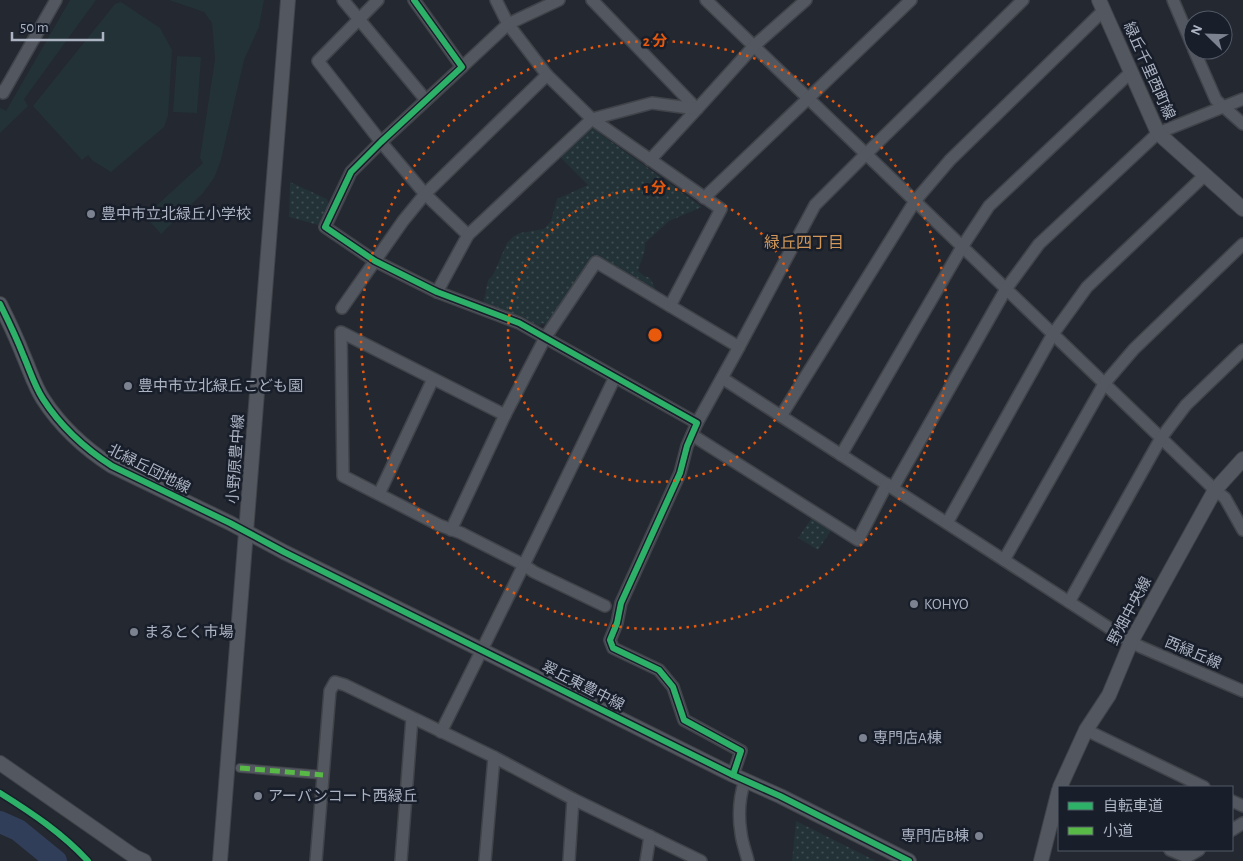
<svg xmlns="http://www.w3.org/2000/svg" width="1243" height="861" font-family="'Alegreya Sans','Noto Sans JP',sans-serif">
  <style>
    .green { fill: #223236 }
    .park { fill: url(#park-dots) }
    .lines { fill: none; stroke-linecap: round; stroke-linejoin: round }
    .river { stroke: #313e59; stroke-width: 22 }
    .pedestrian-casing { stroke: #404349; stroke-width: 10 }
    .minor-casing { stroke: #404349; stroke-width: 14 }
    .tertiary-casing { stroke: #404349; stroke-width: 16 }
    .pedestrian { stroke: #53575f; stroke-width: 8 }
    .minor { stroke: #53575f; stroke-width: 11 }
    .tertiary { stroke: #53575f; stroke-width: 14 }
    .quiet { stroke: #58b947; stroke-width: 5; stroke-dasharray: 10 5; stroke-linecap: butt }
    .cycleway-casing { stroke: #181e2a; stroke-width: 9 }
    .cycleway { stroke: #2db169; stroke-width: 6 }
    .ring { fill: none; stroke: #e8590c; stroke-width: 2.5; stroke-dasharray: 2.5 5 }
    .poi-dot { fill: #7c8290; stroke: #181e2a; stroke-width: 2 }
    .labels { text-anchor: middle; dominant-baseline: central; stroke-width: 5; stroke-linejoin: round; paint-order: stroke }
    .street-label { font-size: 15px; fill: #acb3c3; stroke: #181e2a }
    .poi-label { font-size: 15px; fill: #acb3c3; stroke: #181e2a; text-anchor: start }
    .neighbourhood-label { font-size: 16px; fill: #d19859; stroke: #181e2a }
    .centre { fill: #e8590c; stroke: #181e2a; stroke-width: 2.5 }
    .ring-label { font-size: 15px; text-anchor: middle; font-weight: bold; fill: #e8590c; stroke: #181e2a; stroke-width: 5; stroke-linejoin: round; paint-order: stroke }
  </style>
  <defs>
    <pattern id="park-dots" width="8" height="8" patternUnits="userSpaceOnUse" patternTransform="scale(1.25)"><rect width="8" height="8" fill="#223236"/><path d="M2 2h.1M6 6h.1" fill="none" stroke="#3f4d51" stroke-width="1.8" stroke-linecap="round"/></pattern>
  </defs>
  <rect width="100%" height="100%" fill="#242830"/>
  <g class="green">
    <polygon points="70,0 96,0 24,99 28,106 0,133 0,108 6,111"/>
    <polygon points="169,0 264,0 259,27 244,60 221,160 214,178 203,193 161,234 145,216 203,163 200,158 215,59 212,23 204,12"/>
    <polygon points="121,2 160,28 172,50 168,115 164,127 111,172 93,161 88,155 82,160 33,106 115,4"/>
    <polygon points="177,56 201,57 197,113 173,112"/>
  </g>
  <g class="park">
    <path d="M588,127h5l9,8 100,72 -33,14 -24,22c1,11 -5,18 -7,28l6,5 6,2 6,12 -63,-35 -47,70 -4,-2 -3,3 -21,-11 -14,-1 -21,-10 5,-24 5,-5 14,-32 7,-7 6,-3 24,-4 7,-8 6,-22 31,-14 -29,-29z"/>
    <polygon points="290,182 327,199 329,204 318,225 289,217"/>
    <polygon points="813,516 832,529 818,550 798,538"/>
    <polygon points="796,821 876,861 792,861"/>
  </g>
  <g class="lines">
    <polyline class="river" points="0,822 18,830 56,861"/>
    <defs>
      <polyline id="pedestrian" points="240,768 323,775"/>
      <g id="minor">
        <polyline points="343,0 426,100"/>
        <polyline points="378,0 318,61 381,142 425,194 468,235 437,292"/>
        <polyline points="414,0 462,67 381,142 351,172 325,227 375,261 437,292 519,323 697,423 687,446 680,473 621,603 617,623 610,640 613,648 659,670 673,687 684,720 741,751 733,775"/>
        <polyline points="496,0 508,24 547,75 592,119 721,209 670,306"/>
        <polyline points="592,0 697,109 650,160"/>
        <polyline points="706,0 1215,490 1225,498 1243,530"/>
        <polyline points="1173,0 1193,47"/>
        <polyline points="1194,50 1216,100 1243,124"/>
        <polyline points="462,67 508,24 559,0"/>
        <polyline points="0,91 3,93 56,0"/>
        <polyline points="704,198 911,0"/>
        <polyline points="468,235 592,119 652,103 697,109 754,46 806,0"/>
        <polyline points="342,308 403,221 425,194 547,75"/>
        <polyline points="739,347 815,205 866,154 1023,0"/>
        <polyline points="722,378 1131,642 1141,647 1243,691"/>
        <polyline points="505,415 341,332 343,476 439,525 461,533 524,565 534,572 605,606"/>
        <polyline points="781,416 915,201 950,160 1104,10"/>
        <polyline points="692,435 858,540 887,484"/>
        <polyline points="841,455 962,247 989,206 1131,72"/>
        <polyline points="893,488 1006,289 1039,244 1158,133 1243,99"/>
        <polyline points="379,494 433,379"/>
        <polyline points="947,523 1053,334 1087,287 1205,175"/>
        <polyline points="451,530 505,415 545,338 596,262 739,347 697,423"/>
        <polyline points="1004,560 1104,384 1134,349 1243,244"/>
        <polyline points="1069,602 1161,438 1186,405 1243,350"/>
        <polyline points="1086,730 1204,787"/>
        <path d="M441,732c59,-118 117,-236 174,-355"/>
        <path d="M745,780c-6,18 -7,35 -4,53 1,10 5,19 7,28"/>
        <polyline points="1232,801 1243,806"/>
        <polyline points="1232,830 1243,823"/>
        <polyline points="1170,850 1187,857 1199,850"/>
        <polyline points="316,861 330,691 335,682 345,685 494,757 573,799 701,861"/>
        <polyline points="401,861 412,718"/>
        <polyline points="485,861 494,757"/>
        <polyline points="569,861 573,799"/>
        <polyline points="646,861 650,836"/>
      </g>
      <g id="tertiary">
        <polyline points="1099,0 1158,133 1243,209"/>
        <path d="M0,304c9,18 17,35 24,53 6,14 11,30 19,42 18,28 41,49 69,67l118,57 54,29 449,223 47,21 129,65"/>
        <polyline points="0,763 135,857 144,861"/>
        <polyline points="1060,787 1086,730 1109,695 1131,642 1215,490 1243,459"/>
        <polyline points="220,861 288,0"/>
        <polyline points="1041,861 1059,790"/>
      </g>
    </defs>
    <use href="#pedestrian" class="pedestrian-casing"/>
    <use href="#minor" class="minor-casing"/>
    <use href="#tertiary" class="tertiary-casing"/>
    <use href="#pedestrian" class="pedestrian"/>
    <use href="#minor" class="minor"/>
    <use href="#tertiary" class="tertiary"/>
    <polyline class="quiet" points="240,768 323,775"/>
    <defs>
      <g id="cycleway">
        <polyline points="414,0 462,67 381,142 351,172 325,227 375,261 437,292 519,323 697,423 687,446 680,473 621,603 617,623 610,640 613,648 659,670 673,687 684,720 741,751 733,775"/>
        <path d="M0,304c9,18 17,35 24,53 6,14 11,30 19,42 18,28 41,49 69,67l118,57 54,29 449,223 47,21 129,65"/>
        <path d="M0,793c32,20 62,40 88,68"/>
      </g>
    </defs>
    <use href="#cycleway" class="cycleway-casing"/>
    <use href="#cycleway" class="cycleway"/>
  </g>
  <g class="ring">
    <circle cx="655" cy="335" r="147"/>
    <circle cx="655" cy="335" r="294"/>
  </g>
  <g class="poi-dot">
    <circle cx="91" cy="214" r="5"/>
    <circle cx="128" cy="386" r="5"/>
    <circle cx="914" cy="604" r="5"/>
    <circle cx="134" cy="632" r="5"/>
    <circle cx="863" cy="738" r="5"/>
    <circle cx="258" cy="796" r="5"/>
    <circle cx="979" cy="836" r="5"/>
  </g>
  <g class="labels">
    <g class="street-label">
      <text transform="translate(1149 71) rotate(66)">緑丘千里西町線</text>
      <text transform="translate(236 459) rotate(-86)">小野原豊中線</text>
      <text transform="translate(149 469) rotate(27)">北緑丘団地線</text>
      <text transform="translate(1130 611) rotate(-62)">野畑中央線</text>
      <text transform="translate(1193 653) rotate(23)">西緑丘線</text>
      <text transform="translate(583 686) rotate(27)">翠丘東豊中線</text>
    </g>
    <g class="poi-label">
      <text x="101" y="214">豊中市立北緑丘小学校</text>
      <text x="138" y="386">豊中市立北緑丘こども園</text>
      <text x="924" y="604">KOHYO</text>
      <text x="144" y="632">まるとく市場</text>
      <text x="873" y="738">専門店A棟</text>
      <text x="268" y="796">アーバンコート西緑丘</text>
      <text x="969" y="836" text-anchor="end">専門店B棟</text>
    </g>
    <g class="neighbourhood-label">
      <text x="804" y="243">緑丘四丁目</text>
    </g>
  </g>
  <circle cx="655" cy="335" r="8" class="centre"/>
  <g class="ring-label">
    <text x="655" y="46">2 分</text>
    <text x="655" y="193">1 分</text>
  </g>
  <rect x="1058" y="786" width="175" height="65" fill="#181e2a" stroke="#535a67"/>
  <rect x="1068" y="802" width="25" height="8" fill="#2db169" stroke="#535a67"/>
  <text x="1103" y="811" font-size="15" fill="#acb3c3">自転車道</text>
  <rect x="1068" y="827" width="25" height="8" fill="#58b947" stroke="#535a67"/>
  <text x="1103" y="836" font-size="15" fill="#acb3c3">小道</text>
  <g transform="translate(1208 35) rotate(293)"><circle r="24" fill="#181e2a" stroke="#535a67"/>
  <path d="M0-4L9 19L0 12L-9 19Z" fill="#7c8290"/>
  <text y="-8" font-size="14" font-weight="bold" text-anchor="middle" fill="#acb3c3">N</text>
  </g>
  <path d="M12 32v8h91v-8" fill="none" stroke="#acb3c3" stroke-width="2.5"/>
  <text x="20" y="32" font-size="15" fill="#acb3c3" stroke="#181e2a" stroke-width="4" paint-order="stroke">50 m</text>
</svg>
